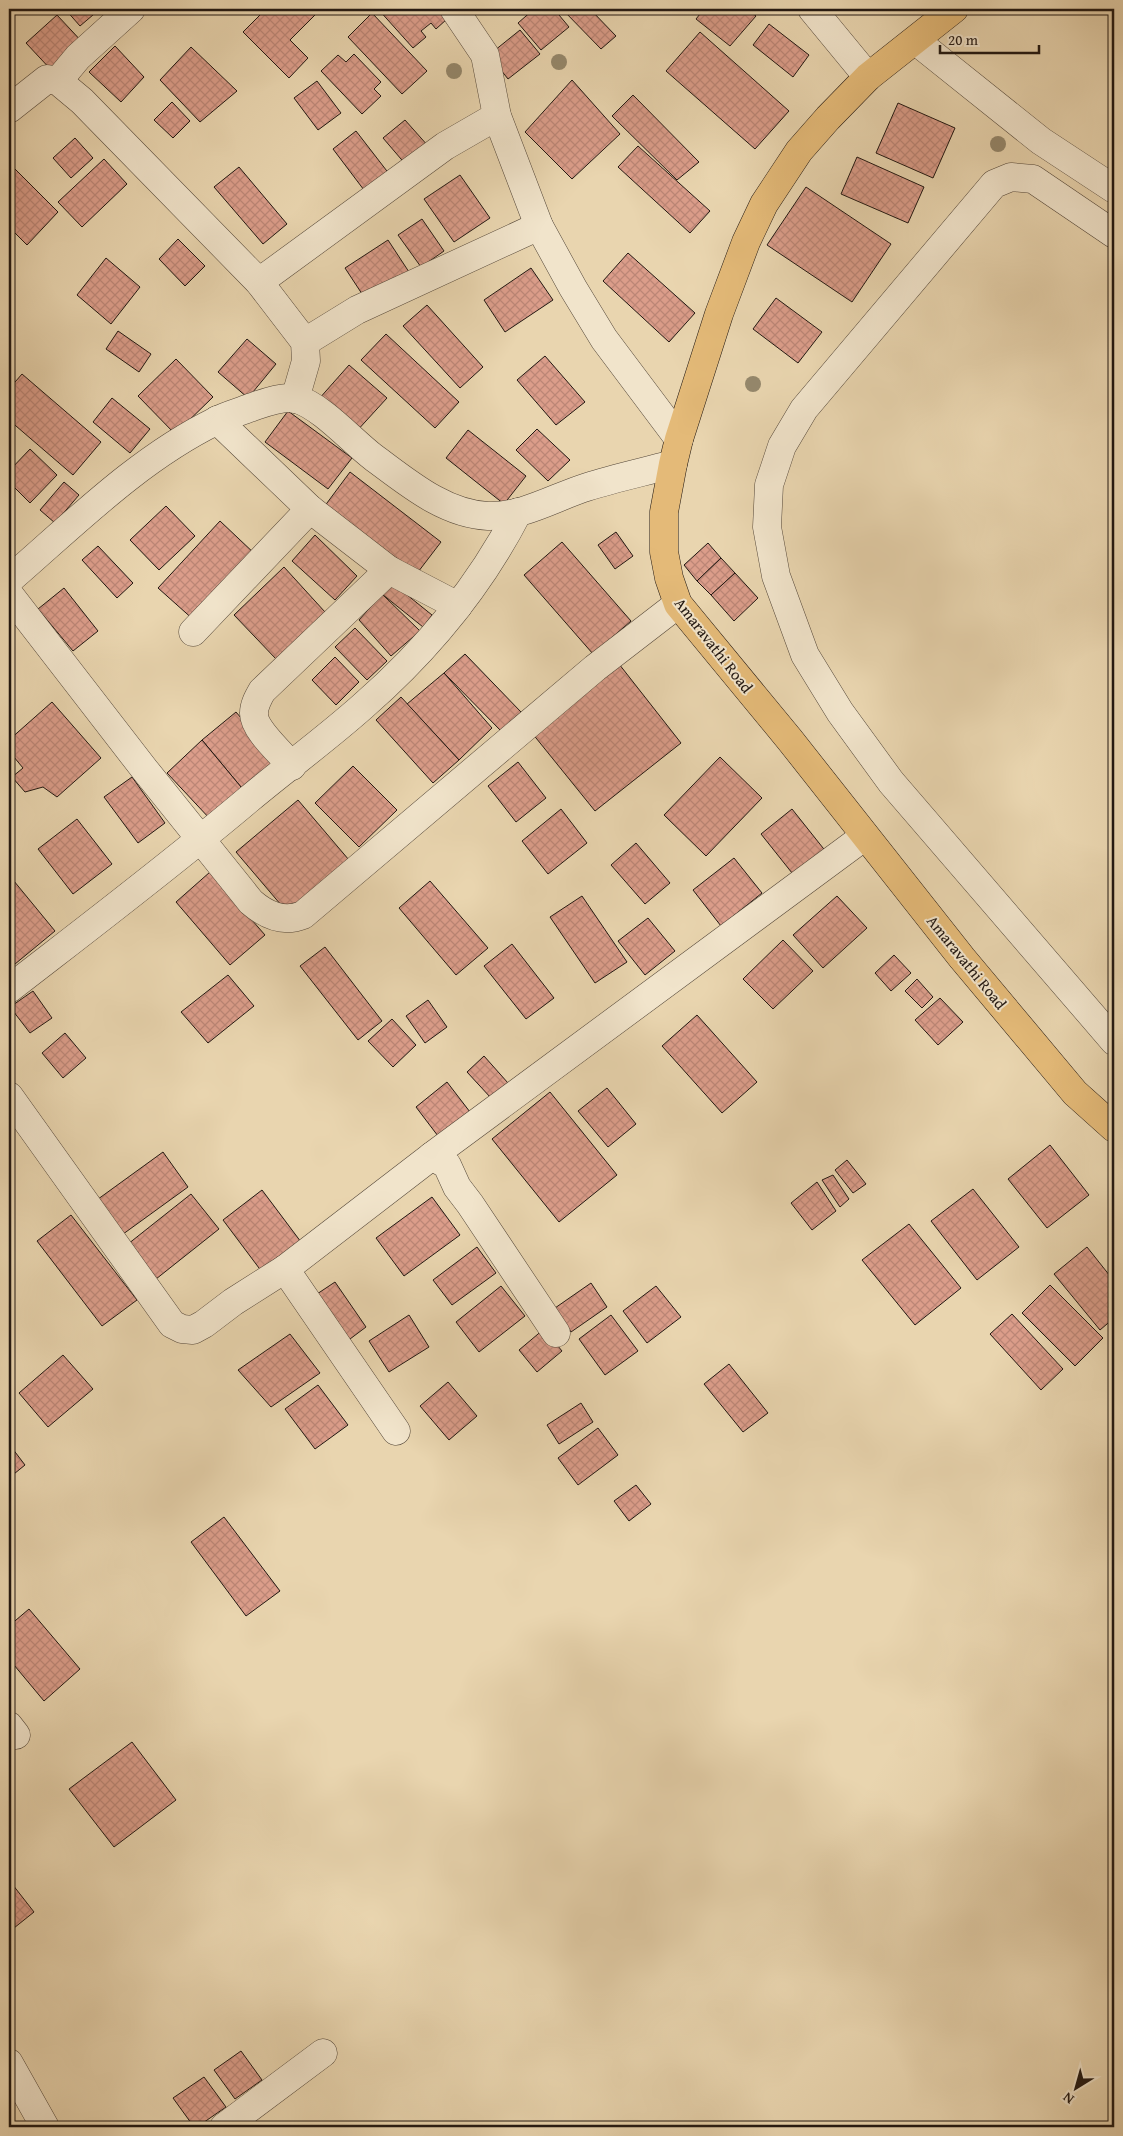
<svg xmlns="http://www.w3.org/2000/svg" width="1123" height="2136" font-family="'Gentium Book Plus',serif">
  <style>
    .building { fill: url(#building-cross-hatch); stroke: #221812 }
    .lines { fill: none; stroke-linecap: round; stroke-linejoin: round }
    .minor-casing { stroke: #544739; stroke-width: 29 }
    .major-casing { stroke: #221812; stroke-width: 29 }
    .minor { stroke: #f1e4cb; stroke-width: 28 }
    .major { stroke: #e4ba78; stroke-width: 28 }
    .tree { fill: #95886c }
    .labels { text-anchor: middle; dominant-baseline: central; stroke-width: 4; stroke-linejoin: round; paint-order: stroke }
    .street-label { font-size: 16px; fill: #221812; stroke: #f1e4cb }
  </style>
  <defs>
    <pattern id="building-cross-hatch" width="8" height="8" patternUnits="userSpaceOnUse" patternTransform="scale(1.25)"><rect width="8" height="8" fill="#db9d8a"/><path d="M0 0l8 8M0 8l8-8" fill="none" stroke="#bc8676"/></pattern>
  </defs>
  <rect width="100%" height="100%" fill="#e9d5af"/>
  <filter id="stains"><feTurbulence type="fractalNoise" baseFrequency=".004" numOctaves="4"/><feColorMatrix values="0 0 0 0 .2 0 0 0 0 .09 0 0 0 0 .02 0 0 0 .5 -.17"/></filter>
  <radialGradient id="worn" r=".72"><stop offset=".6" stop-color="#630" stop-opacity="0"/><stop offset="1" stop-color="#630" stop-opacity=".3"/></radialGradient>
  <g class="building">
    <polygon points="65,9 100,9 80,26"/>
    <polygon points="266,9 311,9 316,14 290,40 308,58 289,78 243,32"/>
    <polygon points="378,9 439,9 447,19 436,29 431,23 421,31 426,37 413,48"/>
    <polygon points="534,9 554,9 569,27 541,50 518,23"/>
    <polygon points="562,9 590,9 616,36 601,49"/>
    <polygon points="704,9 747,9 756,16 730,46 696,19"/>
    <polygon points="372,13 427,71 402,94 348,37"/>
    <polygon points="57,15 85,45 54,73 26,43"/>
    <polygon points="769,24 809,55 793,77 753,45"/>
    <polygon points="520,30 540,54 508,79 489,55"/>
    <polygon points="700,32 789,111 755,149 666,71"/>
    <polygon points="115,46 144,77 121,102 89,72"/>
    <polygon points="191,47 237,91 200,122 160,80"/>
    <polygon points="354,54 381,82 374,89 381,96 362,114 321,71 338,55 346,62"/>
    <polygon points="572,80 620,134 572,179 525,132"/>
    <polygon points="317,81 341,113 318,130 294,98"/>
    <polygon points="633,95 699,162 677,180 612,116"/>
    <polygon points="172,102 190,121 173,138 154,120"/>
    <polygon points="898,103 955,128 933,178 876,153"/>
    <polygon points="405,120 429,147 407,166 383,138"/>
    <polygon points="356,131 390,175 367,194 333,149"/>
    <polygon points="75,138 93,158 71,178 53,158"/>
    <polygon points="638,146 710,211 690,233 618,167"/>
    <polygon points="857,157 924,187 908,223 841,194"/>
    <polygon points="104,159 127,184 82,227 58,202"/>
    <polygon points="9,163 58,212 27,245 9,227"/>
    <polygon points="239,167 287,224 263,244 214,187"/>
    <polygon points="460,175 490,218 454,242 424,199"/>
    <polygon points="806,187 891,244 852,302 767,245"/>
    <polygon points="422,219 444,251 421,267 398,235"/>
    <polygon points="178,239 205,266 185,286 159,259"/>
    <polygon points="388,240 409,272 366,300 345,268"/>
    <polygon points="628,253 695,313 669,342 603,281"/>
    <polygon points="106,258 140,287 111,324 77,295"/>
    <polygon points="531,268 553,300 505,332 484,300"/>
    <polygon points="776,298 822,332 798,363 753,329"/>
    <polygon points="427,305 483,367 460,388 403,326"/>
    <polygon points="118,331 151,354 139,372 106,349"/>
    <polygon points="386,334 459,402 435,428 361,360"/>
    <polygon points="247,339 276,364 248,398 218,372"/>
    <polygon points="545,356 585,402 556,425 517,380"/>
    <polygon points="176,359 213,397 175,434 138,396"/>
    <polygon points="349,365 387,398 355,433 318,400"/>
    <polygon points="22,374 101,442 73,475 9,420 9,389"/>
    <polygon points="112,398 150,429 130,453 93,422"/>
    <polygon points="288,411 352,458 328,489 265,442"/>
    <polygon points="537,429 570,460 548,481 516,450"/>
    <polygon points="468,430 526,476 504,504 446,458"/>
    <polygon points="30,449 57,475 30,503 9,482 9,471"/>
    <polygon points="350,472 441,542 415,576 324,507"/>
    <polygon points="64,482 79,495 55,523 40,510"/>
    <polygon points="166,506 195,536 159,570 130,540"/>
    <polygon points="220,521 256,555 195,621 158,588"/>
    <polygon points="616,532 633,556 615,569 598,545"/>
    <polygon points="315,535 357,576 335,600 292,561"/>
    <polygon points="562,542 631,621 593,654 524,575"/>
    <polygon points="708,543 721,558 697,581 684,565"/>
    <polygon points="98,546 133,583 117,598 82,560"/>
    <polygon points="721,558 735,573 711,595 697,581"/>
    <polygon points="284,567 325,612 276,659 234,615"/>
    <polygon points="735,573 758,598 734,621 711,595"/>
    <polygon points="391,582 432,615 423,627 382,594"/>
    <polygon points="64,588 98,631 73,651 38,609"/>
    <polygon points="382,594 420,631 391,656 359,620"/>
    <polygon points="355,628 387,661 367,680 335,647"/>
    <polygon points="465,654 521,712 501,731 444,673"/>
    <polygon points="335,657 359,682 336,705 312,680"/>
    <polygon points="619,664 681,743 595,811 532,733"/>
    <polygon points="444,673 492,728 459,760 407,704"/>
    <polygon points="401,697 459,760 433,783 376,720"/>
    <polygon points="52,702 101,758 57,797 43,787 25,792 12,777 23,768 9,751 9,740"/>
    <polygon points="236,712 280,764 246,793 202,740"/>
    <polygon points="202,740 246,793 211,820 167,773"/>
    <polygon points="720,757 762,798 706,856 664,815"/>
    <polygon points="518,762 546,798 516,822 488,786"/>
    <polygon points="353,766 397,810 359,847 315,803"/>
    <polygon points="132,777 165,823 138,843 104,797"/>
    <polygon points="298,800 349,860 287,912 236,852"/>
    <polygon points="561,809 587,843 548,874 522,841"/>
    <polygon points="792,809 827,853 796,878 761,834"/>
    <polygon points="77,819 112,864 73,894 38,849"/>
    <polygon points="636,843 670,883 645,904 611,865"/>
    <polygon points="734,858 762,893 721,926 693,890"/>
    <polygon points="210,872 265,935 230,965 176,902"/>
    <polygon points="9,875 55,931 9,969"/>
    <polygon points="430,881 488,948 456,975 399,908"/>
    <polygon points="582,896 627,962 595,983 550,917"/>
    <polygon points="837,896 867,928 823,968 793,935"/>
    <polygon points="648,918 675,951 645,975 618,941"/>
    <polygon points="783,940 813,971 773,1009 743,979"/>
    <polygon points="512,944 554,998 526,1019 484,966"/>
    <polygon points="325,947 382,1021 358,1040 300,966"/>
    <polygon points="894,955 911,973 891,991 875,973"/>
    <polygon points="228,975 254,1006 208,1043 181,1012"/>
    <polygon points="917,979 933,997 922,1008 905,991"/>
    <polygon points="33,991 52,1018 30,1033 10,1007"/>
    <polygon points="940,998 963,1022 938,1045 915,1020"/>
    <polygon points="428,1000 447,1027 425,1043 406,1016"/>
    <polygon points="697,1015 757,1082 722,1113 662,1046"/>
    <polygon points="392,1019 416,1045 393,1067 368,1041"/>
    <polygon points="65,1033 86,1058 63,1078 42,1053"/>
    <polygon points="484,1056 508,1083 491,1098 467,1072"/>
    <polygon points="447,1082 470,1112 438,1136 416,1107"/>
    <polygon points="607,1088 636,1124 608,1147 578,1111"/>
    <polygon points="550,1092 617,1175 559,1222 492,1139"/>
    <polygon points="1050,1145 1089,1195 1047,1228 1008,1179"/>
    <polygon points="163,1152 188,1187 119,1237 94,1202"/>
    <polygon points="847,1160 866,1184 853,1193 835,1170"/>
    <polygon points="833,1175 849,1199 840,1207 822,1180"/>
    <polygon points="817,1182 836,1211 812,1230 791,1203"/>
    <polygon points="973,1189 1019,1247 977,1280 931,1221"/>
    <polygon points="262,1190 301,1242 262,1272 223,1220"/>
    <polygon points="191,1194 219,1229 151,1283 123,1248"/>
    <polygon points="432,1197 460,1235 404,1276 376,1238"/>
    <polygon points="71,1215 137,1300 102,1326 37,1241"/>
    <polygon points="909,1224 961,1288 915,1325 862,1260"/>
    <polygon points="477,1247 496,1273 452,1305 433,1280"/>
    <polygon points="1087,1247 1114,1281 1114,1318 1100,1330 1054,1274"/>
    <polygon points="335,1282 366,1327 346,1342 314,1296"/>
    <polygon points="591,1283 607,1307 571,1332 555,1308"/>
    <polygon points="1050,1285 1103,1338 1075,1366 1022,1313"/>
    <polygon points="501,1286 525,1316 479,1352 456,1322"/>
    <polygon points="656,1286 681,1317 647,1343 623,1311"/>
    <polygon points="1012,1314 1063,1369 1041,1390 990,1334"/>
    <polygon points="409,1315 429,1347 389,1372 369,1341"/>
    <polygon points="611,1315 638,1351 605,1375 579,1339"/>
    <polygon points="544,1329 562,1351 537,1372 519,1350"/>
    <polygon points="290,1334 320,1373 271,1407 238,1370"/>
    <polygon points="63,1355 93,1389 48,1427 19,1393"/>
    <polygon points="729,1364 768,1413 743,1432 704,1384"/>
    <polygon points="448,1382 477,1416 449,1440 420,1406"/>
    <polygon points="318,1385 348,1425 315,1449 285,1409"/>
    <polygon points="581,1403 593,1422 559,1444 547,1425"/>
    <polygon points="598,1428 618,1455 578,1485 558,1458"/>
    <polygon points="9,1444 25,1465 9,1478"/>
    <polygon points="636,1485 651,1504 629,1521 614,1501"/>
    <polygon points="224,1517 280,1591 246,1616 191,1542"/>
    <polygon points="29,1609 80,1669 44,1701 9,1659 9,1626"/>
    <polygon points="132,1742 176,1800 114,1847 69,1789"/>
    <polygon points="9,1880 34,1912 9,1932"/>
    <polygon points="241,2051 262,2080 235,2099 214,2070"/>
    <polygon points="204,2077 226,2107 197,2127 194,2127 173,2098"/>
  </g>
  <g class="lines">
    <defs>
      <g id="minor">
        <polyline points="454,9 485,55 497,116 539,226 573,288 604,339 679,439"/>
        <polyline points="812,9 868,77"/>
        <polyline points="916,41 1041,141 1114,189"/>
        <polyline points="58,81 78,57 131,9"/>
        <polyline points="9,109 47,79 58,81 82,101 259,282 305,342 306,361 295,399"/>
        <polyline points="1114,234 1033,179 1011,177 994,184 804,409 782,446 769,485 767,527 776,576 805,655 840,712 891,782 1114,1041"/>
        <polyline points="259,282 445,146 497,116"/>
        <polyline points="305,342 357,310 539,226"/>
        <polyline points="217,420 310,509 389,570 458,606"/>
        <path d="M9,580c65,-56 129,-121 207,-159 11,-6 24,-9 36,-14 12,-4 32,-12 45,-8 25,8 54,41 76,58 34,25 71,57 115,59 35,1 67,-19 99,-29 28,-9 57,-15 86,-23"/>
        <path d="M9,594l136,176 106,132c15,13 32,21 52,13l292,-247 83,-64"/>
        <polyline points="193,632 310,509"/>
        <path d="M292,766c-10,-12 -39,-37 -38,-53 0,-8 4,-15 8,-22l127,-121"/>
        <path d="M9,989c80,-62 162,-124 240,-190 37,-31 77,-60 114,-93 62,-54 117,-120 155,-194"/>
        <polyline points="9,1096 172,1324 182,1329 193,1330 204,1324 233,1302 285,1269 432,1156 447,1165 457,1187 470,1204 556,1333"/>
        <polyline points="432,1156 865,836"/>
        <polyline points="285,1269 396,1431"/>
        <polyline points="9,1726 16,1735"/>
        <polyline points="9,2063 45,2127"/>
        <polyline points="224,2127 323,2053"/>
      </g>
      <polyline id="major" points="954,9 868,77 828,118 799,151 764,204 746,242 719,314 679,439 673,464 664,512 664,552 669,578 678,604 790,740 962,958 1075,1093 1114,1128"/>
    </defs>
    <use href="#minor" class="minor-casing"/>
    <use href="#major" class="major-casing"/>
    <use href="#minor" class="minor"/>
    <use href="#major" class="major"/>
  </g>
  <g class="tree">
    <circle cx="559" cy="62" r="8"/>
    <circle cx="454" cy="71" r="8"/>
    <circle cx="998" cy="144" r="8"/>
    <circle cx="753" cy="384" r="8"/>
  </g>
  <g class="labels">
    <g class="street-label">
      <text transform="translate(714 645) rotate(52)">Amaravathi Road</text>
      <text transform="translate(967 962) rotate(51)">Amaravathi Road</text>
    </g>
  </g>
  <rect width="1123" height="2136" fill="none" stroke="#e9d5af" stroke-width="30"/>
  <rect x="10" y="10" width="1103" height="2116" fill="none" stroke="#221812" stroke-width="2.5"/>
  <rect x="15" y="15" width="1093" height="2106" fill="none" stroke="#221812"/>
  <g transform="translate(1076 2088) rotate(217)" stroke="#f1e4cb" stroke-width="4" paint-order="stroke">
  <path d="M0-4L9 19L0 12L-9 19Z" fill="#221812"/>
  <text y="-8" font-size="14" font-weight="bold" text-anchor="middle" fill="#221812">N</text>
  </g>
  <path d="M940 45v8h99v-8" fill="none" stroke="#221812" stroke-width="2.5"/>
  <text x="948" y="45" font-size="15" fill="#221812" stroke="#f1e4cb" stroke-width="4" paint-order="stroke">20 m</text>
  <rect width="100%" height="100%" filter="url(#stains)"/>
  <rect width="100%" height="100%" fill="url(#worn)"/>
</svg>
